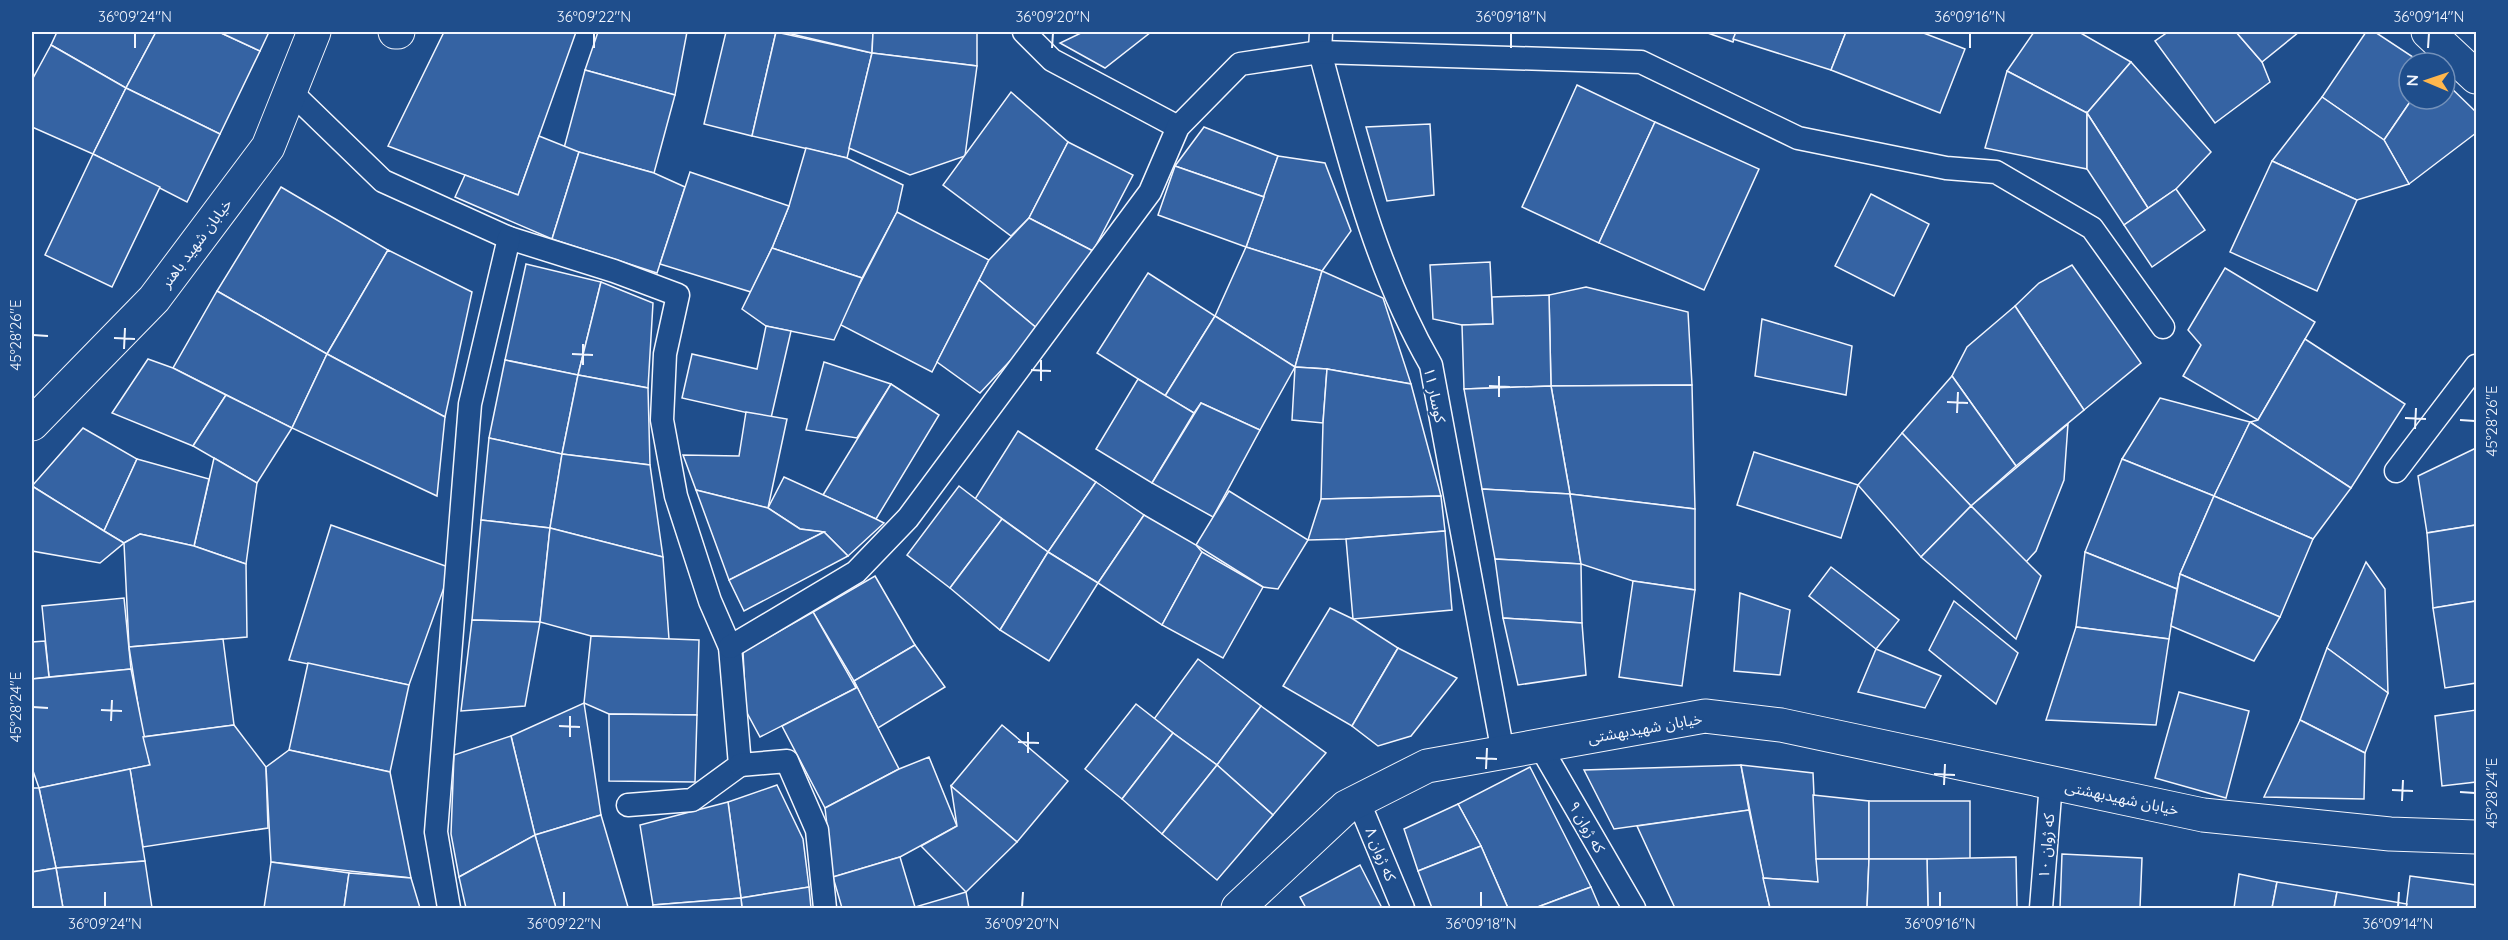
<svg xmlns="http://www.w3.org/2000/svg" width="2508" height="940" font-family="Quicksand,'Noto Sans Arabic',sans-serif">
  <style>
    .building { fill: #3563a3; stroke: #f2f6ff; stroke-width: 1.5 }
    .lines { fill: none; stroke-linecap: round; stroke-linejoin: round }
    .service-casing { stroke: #f2f6ff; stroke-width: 25 }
    .minor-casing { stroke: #f2f6ff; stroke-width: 35 }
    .service { stroke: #1f4e8c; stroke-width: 22 }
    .minor { stroke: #1f4e8c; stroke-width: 33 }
    .ticks { fill: none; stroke: #f2f6ff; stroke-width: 2 }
    .labels { text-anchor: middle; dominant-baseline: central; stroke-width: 4.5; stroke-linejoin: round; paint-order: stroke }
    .street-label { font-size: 15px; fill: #f2f6ff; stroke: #1f4e8c }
    .neatline { fill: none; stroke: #f2f6ff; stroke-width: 2 }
    .ticks-label { font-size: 15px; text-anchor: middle; fill: #f2f6ff }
  </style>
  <rect width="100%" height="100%" fill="#1f4e8c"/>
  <g class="building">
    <polygon points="57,32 156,32 126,88 51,45"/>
    <polygon points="156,32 219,32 260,51 220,134 126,88"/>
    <polygon points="219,32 269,32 260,51"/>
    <polygon points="444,32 576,32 518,195 388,146"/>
    <polygon points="598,32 687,32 675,95 585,70"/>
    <polygon points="726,32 776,32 752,136 704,124"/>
    <polygon points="776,32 872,53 847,158 752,136"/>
    <polygon points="783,32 873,32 872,53"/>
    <polygon points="873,32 977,32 977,66 872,53"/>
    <polygon points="1083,32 1151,32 1105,68 1060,43"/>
    <polygon points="1705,32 1736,32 1733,42"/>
    <polygon points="1736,32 1846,32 1831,70 1733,39"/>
    <polygon points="1846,32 1921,32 1965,49 1940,113 1831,70"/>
    <polygon points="2034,32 2079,32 2131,62 2087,113 2007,71"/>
    <polygon points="2168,32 2236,32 2262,62 2270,82 2215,123 2155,41"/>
    <polygon points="2236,32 2299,32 2262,62"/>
    <polygon points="2366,32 2375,32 2422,63 2409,63 2409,99 2412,99 2384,140 2322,97"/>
    <polygon points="51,45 126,88 93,154 32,127 32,80"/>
    <polygon points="872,53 977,66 965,156 910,175 849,148"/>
    <polygon points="2131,62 2211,152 2176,189 2148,208 2087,113"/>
    <polygon points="585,70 675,95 654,173 564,148"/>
    <polygon points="2007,71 2087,113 2087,169 1985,148"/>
    <polygon points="2445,82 2476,112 2476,133 2409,184 2384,140 2412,99 2445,99"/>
    <polygon points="1577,85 1655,122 1599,243 1522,207"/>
    <polygon points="126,88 220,134 187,202 93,154"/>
    <polygon points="1011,92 1068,142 1029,218 1011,236 943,185"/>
    <polygon points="2322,97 2384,140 2409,184 2357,200 2272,161"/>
    <polygon points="2087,113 2148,208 2124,225 2087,169"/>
    <polygon points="1655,122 1759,169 1704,290 1599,243"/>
    <polygon points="1430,124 1434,195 1387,201 1366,127"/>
    <polygon points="1204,127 1278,156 1264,197 1175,166"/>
    <polygon points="539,136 579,152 552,239 455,197 465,175 518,195"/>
    <polygon points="1068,142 1133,175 1093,251 1029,218"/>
    <polygon points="806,148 847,158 903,185 897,212 862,278 772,248 789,206"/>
    <polygon points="579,152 654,173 685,187 657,273 552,239"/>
    <polygon points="93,154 160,187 112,287 45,255"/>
    <polygon points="1278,156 1325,163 1351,231 1322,271 1246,247"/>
    <polygon points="2272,161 2357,200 2317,291 2230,252"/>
    <polygon points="1175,166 1264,197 1246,247 1158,215"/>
    <polygon points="690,172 789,206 772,248 751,292 660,264"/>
    <polygon points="281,187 388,250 327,354 217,291"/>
    <polygon points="2176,189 2205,230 2152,267 2124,225"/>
    <polygon points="1871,194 1929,224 1894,296 1835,266"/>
    <polygon points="897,212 989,260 932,372 839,324"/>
    <polygon points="1029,218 1093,251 1039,330 979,280 989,260"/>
    <polygon points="1246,247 1322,271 1295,367 1215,316"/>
    <polygon points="772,248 862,278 834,340 766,326 742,309"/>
    <polygon points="388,250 472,292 445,417 327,354"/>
    <polygon points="1490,262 1493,324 1462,325 1433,319 1430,265"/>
    <polygon points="526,264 601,282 578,375 505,360"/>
    <polygon points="2072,265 2141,363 2084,410 2015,306 2039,283"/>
    <polygon points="2225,268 2315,322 2258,420 2183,376 2201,345 2188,330"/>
    <polygon points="1322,271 1383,298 1411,384 1327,369 1295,367"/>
    <polygon points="1148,273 1215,316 1165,396 1097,353"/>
    <polygon points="979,280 1039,330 980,393 937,362"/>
    <polygon points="601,282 653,303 648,388 578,375"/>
    <polygon points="1586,287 1688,312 1692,385 1551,386 1549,295"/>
    <polygon points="217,291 327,354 292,428 173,368"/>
    <polygon points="1549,295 1551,386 1464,389 1462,325 1493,324 1492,297"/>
    <polygon points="2015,306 2084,410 2016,466 1952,376 1967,347"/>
    <polygon points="1215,316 1295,367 1260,430 1201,403 1194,413 1165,396"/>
    <polygon points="1762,319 1852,346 1846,395 1755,376"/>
    <polygon points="766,326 791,331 771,418 682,398 692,354 757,369"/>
    <polygon points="2305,339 2405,404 2351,488 2250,422 2258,420"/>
    <polygon points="327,354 445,417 437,496 292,428"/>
    <polygon points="148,359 173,368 226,395 193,446 112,413"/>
    <polygon points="505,360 578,375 562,454 489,438"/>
    <polygon points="824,362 891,384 857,438 806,430"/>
    <polygon points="1295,367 1327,369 1323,423 1292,420"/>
    <polygon points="1327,369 1411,384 1441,496 1321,499 1323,423"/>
    <polygon points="578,375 648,388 650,465 562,454"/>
    <polygon points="1952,376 2016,466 1971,506 1902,433"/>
    <polygon points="1138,379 1194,413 1152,483 1096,449"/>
    <polygon points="891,384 939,415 876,519 823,495"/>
    <polygon points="1692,385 1695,509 1570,494 1551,386"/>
    <polygon points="1551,386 1570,494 1482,489 1464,389"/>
    <polygon points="226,395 292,428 257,483 193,446"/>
    <polygon points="2160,398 2250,422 2214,496 2122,459"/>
    <polygon points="1201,403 1260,430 1213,517 1152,483"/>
    <polygon points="746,412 787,419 768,508 696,490 683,455 739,456"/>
    <polygon points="2250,422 2351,488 2313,539 2214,496"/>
    <polygon points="2068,424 2064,480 2036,551 2026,562 1971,506"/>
    <polygon points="83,428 137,459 104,531 32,486"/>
    <polygon points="1018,431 1096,482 1048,552 975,499"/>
    <polygon points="1902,433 1971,506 1921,557 1858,485"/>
    <polygon points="489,438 562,454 550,528 481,520"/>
    <polygon points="2476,448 2476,525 2427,533 2418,476"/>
    <polygon points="1754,452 1858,485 1841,538 1737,505"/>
    <polygon points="562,454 650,465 663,557 550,528"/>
    <polygon points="214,458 257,483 246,564 194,546"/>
    <polygon points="137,459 209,479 194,546 140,534 124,543 104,531"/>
    <polygon points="2122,459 2214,496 2180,574 2177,589 2085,552"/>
    <polygon points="784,477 876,519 884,523 848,556 824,532 800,529 768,508"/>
    <polygon points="1096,482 1144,515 1098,583 1048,552"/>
    <polygon points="32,486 104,531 124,543 100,563 32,551"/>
    <polygon points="959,486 1002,519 950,588 907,555"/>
    <polygon points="1482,489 1570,494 1581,564 1495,559"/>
    <polygon points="696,490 768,508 800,529 824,532 729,580"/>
    <polygon points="1229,491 1308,540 1278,589 1263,587 1196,545"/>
    <polygon points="1570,494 1695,509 1695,590 1633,581 1581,564"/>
    <polygon points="1441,496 1445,531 1346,539 1308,540 1321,499"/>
    <polygon points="2214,496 2313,539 2280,617 2180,574"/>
    <polygon points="1971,506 2041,576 2016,639 1921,557"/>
    <polygon points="1144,515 1196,545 1202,552 1162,625 1098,583"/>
    <polygon points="1002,519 1048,552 1000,630 950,588"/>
    <polygon points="481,520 550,528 540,622 472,620"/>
    <polygon points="331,525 451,568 409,685 289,660"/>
    <polygon points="2476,525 2476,601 2433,608 2427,533"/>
    <polygon points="550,528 663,557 669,639 591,636 540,622"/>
    <polygon points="1445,531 1452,610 1353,619 1346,539"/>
    <polygon points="824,532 848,556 744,611 729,580"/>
    <polygon points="140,534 194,546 246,564 247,637 129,647 124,543"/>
    <polygon points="1048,552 1098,583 1049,661 1000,630"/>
    <polygon points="1202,552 1263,587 1223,658 1162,625"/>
    <polygon points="2085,552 2177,589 2169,639 2076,627"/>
    <polygon points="1495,559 1581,564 1582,623 1503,618"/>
    <polygon points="2366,562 2385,589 2388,693 2327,648"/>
    <polygon points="1831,567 1899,620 1876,649 1809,596"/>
    <polygon points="2180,574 2280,617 2254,661 2171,626"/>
    <polygon points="875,576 915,645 854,681 813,612"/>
    <polygon points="1633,581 1695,590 1682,686 1619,677"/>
    <polygon points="1740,593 1790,610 1780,675 1734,671"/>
    <polygon points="124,598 131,669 49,677 42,606"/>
    <polygon points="1954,601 2018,653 1996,704 1929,650"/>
    <polygon points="2476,601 2476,683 2445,688 2433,608"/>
    <polygon points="1330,608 1353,619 1398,648 1352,726 1283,686"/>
    <polygon points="813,612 856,688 760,737 746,711 743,652"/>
    <polygon points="1503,618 1582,623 1586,675 1518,685"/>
    <polygon points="472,620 540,622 525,706 461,711"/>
    <polygon points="2076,627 2169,639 2156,725 2046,720"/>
    <polygon points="591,636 699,640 697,715 609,714 584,703"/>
    <polygon points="223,639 234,725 143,737 129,647"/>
    <polygon points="45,641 49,677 32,679 32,642"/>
    <polygon points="915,645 945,687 878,728 854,681"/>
    <polygon points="1398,648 1457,678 1411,736 1378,746 1352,726"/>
    <polygon points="2327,648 2388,693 2365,753 2300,720"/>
    <polygon points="1876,649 1941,676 1925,708 1858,692"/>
    <polygon points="1198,659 1261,706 1217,765 1154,719"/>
    <polygon points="308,663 409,685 390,772 289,750"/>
    <polygon points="131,669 150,765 39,788 32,768 32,679"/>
    <polygon points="854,681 899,769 825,808 782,726 856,688"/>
    <polygon points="2179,692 2249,711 2226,798 2155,778"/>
    <polygon points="584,703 601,815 535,835 511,736"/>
    <polygon points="1136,704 1173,733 1122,799 1085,769"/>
    <polygon points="1261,706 1326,753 1273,815 1217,765"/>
    <polygon points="2476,710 2476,782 2442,786 2435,716"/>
    <polygon points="609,714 697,715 695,782 609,781"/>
    <polygon points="2300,720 2365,753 2364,799 2264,797"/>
    <polygon points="234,725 266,767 268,828 143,847 130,769 150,765 143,737"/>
    <polygon points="1002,725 1068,781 1017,842 951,786"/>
    <polygon points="1173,733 1217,765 1162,834 1122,799"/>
    <polygon points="511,736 535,835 459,877 451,834 454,755"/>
    <polygon points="289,750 390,772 411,878 271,862 266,767"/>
    <polygon points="929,757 957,826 900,857 833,877 825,808 899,769"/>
    <polygon points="1217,765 1273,815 1217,880 1162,834"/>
    <polygon points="1741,765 1749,810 1614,829 1584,770"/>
    <polygon points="1741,765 1813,773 1818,882 1763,878"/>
    <polygon points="1530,767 1591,887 1535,908 1508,908 1481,846 1458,804"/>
    <polygon points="130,769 145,861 56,868 39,788"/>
    <polygon points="777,785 803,839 809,887 741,898 728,802"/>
    <polygon points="951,786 1017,842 966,892 921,846 957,826"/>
    <polygon points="32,788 39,788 56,868 32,872"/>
    <polygon points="1813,795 1869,801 1869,859 1816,859"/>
    <rect x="1869" y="801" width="101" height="58"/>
    <polygon points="728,802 741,898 653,905 640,825"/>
    <polygon points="1458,804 1481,846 1418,871 1404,829"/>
    <polygon points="1749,810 1770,908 1675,908 1637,826"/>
    <polygon points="601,815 628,907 622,908 556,908 535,835"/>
    <polygon points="535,835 556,908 466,908 459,877"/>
    <polygon points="1481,846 1508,908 1432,908 1418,871"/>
    <polygon points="2062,854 2142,858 2140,908 2060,908"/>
    <polygon points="900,857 915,907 842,908 833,877"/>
    <polygon points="2016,857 2017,908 1928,908 1927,859"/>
    <polygon points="1816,859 1869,859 1867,908 1770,908 1763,878 1818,882"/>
    <polygon points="1869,859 1927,859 1928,908 1867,908"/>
    <polygon points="145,861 152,908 63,908 56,868"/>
    <polygon points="271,862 349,873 344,908 264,908"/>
    <polygon points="1360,865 1382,908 1306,908 1300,897"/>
    <polygon points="56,868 63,908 32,908 32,872"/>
    <polygon points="349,873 411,878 420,908 344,908"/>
    <polygon points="2239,874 2277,882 2272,908 2234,908"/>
    <polygon points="2410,876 2476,885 2476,908 2406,908"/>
    <polygon points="2277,882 2337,892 2334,908 2272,908"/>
    <polygon points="809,887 811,908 742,908 741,898"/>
    <polygon points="1591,887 1600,908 1535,908"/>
    <polygon points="966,892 969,908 916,908 915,907"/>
    <polygon points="2337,892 2407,904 2406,908 2334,908"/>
    <polygon points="741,898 742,908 653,908 653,905"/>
  </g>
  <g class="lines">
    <defs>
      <g id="service">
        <polyline points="1024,32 1052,60 1178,127"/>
        <path d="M1321,32l-1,20c29,107 55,216 111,313l72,388"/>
        <polyline points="289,90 383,181 509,238 614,271 678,295 665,354 662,420 676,496 710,601 730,647 740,765 692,800 628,805"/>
        <polyline points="2396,471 2476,366"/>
        <polyline points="730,647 856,572 908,518 1150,192 1178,127 1240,64 1320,52 1641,62 1798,138 1946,168 1996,172 2092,228 2163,327"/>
        <polyline points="1540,746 1634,908"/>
        <polyline points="740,765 787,761 817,830 825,908"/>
        <polyline points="1358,800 1403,908"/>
        <polyline points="449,908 436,832 470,404 509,238"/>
        <polyline points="2041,908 2051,783"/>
      </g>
      <g id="minor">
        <polyline points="395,32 398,32"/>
        <polyline points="2428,32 2476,77"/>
        <polyline points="32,424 154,299 268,147 314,32"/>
        <polyline points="1238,908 1346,807 1427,766 1705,716 1781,725 2203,815 2390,834 2476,837"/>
      </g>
    </defs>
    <use href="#service" class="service-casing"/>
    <use href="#minor" class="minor-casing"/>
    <use href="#service" class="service"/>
    <use href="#minor" class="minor"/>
  </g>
  <path class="ticks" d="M135,48v-15M594,48v-15M1052,48l1,-15M1511,48v-15M1970,48v-15M2428,48l1,-15M33,335l15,1M114,338l21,1M124,349l1,-21M572,354l21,1M583,365v-21M1031,370l20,1M1041,381v-21M1489,386l21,1M1499,397v-21M1947,402l21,1M1957,413l1,-21M2405,418l21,1M2460,420l15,1M2415,429l1,-21M33,707l15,1M101,710l21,1M111,721l1,-21M559,726l21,1M570,737v-21M1018,742l21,1M1028,753v-21M1476,758l21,1M1486,769l1,-21M1934,774l21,1M1944,785l1,-21M2392,790l21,1M2460,792l15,1M2402,801l1,-21M105,907v-15M564,907v-15M1022,907l1,-15M1481,907v-15M1940,907v-15M2398,907l1,-15"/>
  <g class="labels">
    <g class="street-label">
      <text transform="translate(196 243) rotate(-53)">خیابان شهید باهنر</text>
      <text transform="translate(1435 395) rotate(78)">کوسار ۱۱</text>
      <text transform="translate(1645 728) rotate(-10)">خیابان شهیدبهشتی</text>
      <text transform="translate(2122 798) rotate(12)">خیابان شهیدبهشتی</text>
      <text transform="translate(1587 827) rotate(60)">که ژوان ۹</text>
      <text transform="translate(2046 846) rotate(-85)">که ژوان ۱۰</text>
      <text transform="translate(1381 854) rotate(68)">که ژوان ۸</text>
    </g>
  </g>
  <rect width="2508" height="940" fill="none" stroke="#1f4e8c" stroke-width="66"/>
  <g transform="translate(2427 81) rotate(272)"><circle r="28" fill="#1f4e8c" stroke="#7391ba" stroke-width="1.5"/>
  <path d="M0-4.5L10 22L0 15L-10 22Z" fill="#ffb74d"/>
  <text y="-9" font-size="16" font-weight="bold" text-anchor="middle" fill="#f2f6ff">N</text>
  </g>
  <rect x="33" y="33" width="2442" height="874" class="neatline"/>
  <g class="ticks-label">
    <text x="135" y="22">36°09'24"N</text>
    <text x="594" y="22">36°09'22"N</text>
    <text x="1053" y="22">36°09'20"N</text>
    <text x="1511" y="22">36°09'18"N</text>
    <text x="1970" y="22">36°09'16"N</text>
    <text x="2429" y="22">36°09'14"N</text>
    <text transform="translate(16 335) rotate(-90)" y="5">45°28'26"E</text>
    <text transform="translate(2492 421) rotate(-90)" y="5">45°28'26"E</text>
    <text transform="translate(16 707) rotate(-90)" y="5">45°28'24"E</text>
    <text transform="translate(2492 793) rotate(-90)" y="5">45°28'24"E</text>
    <text x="105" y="929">36°09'24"N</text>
    <text x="564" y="929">36°09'22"N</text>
    <text x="1022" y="929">36°09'20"N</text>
    <text x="1481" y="929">36°09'18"N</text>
    <text x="1940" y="929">36°09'16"N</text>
    <text x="2398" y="929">36°09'14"N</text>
  </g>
</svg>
